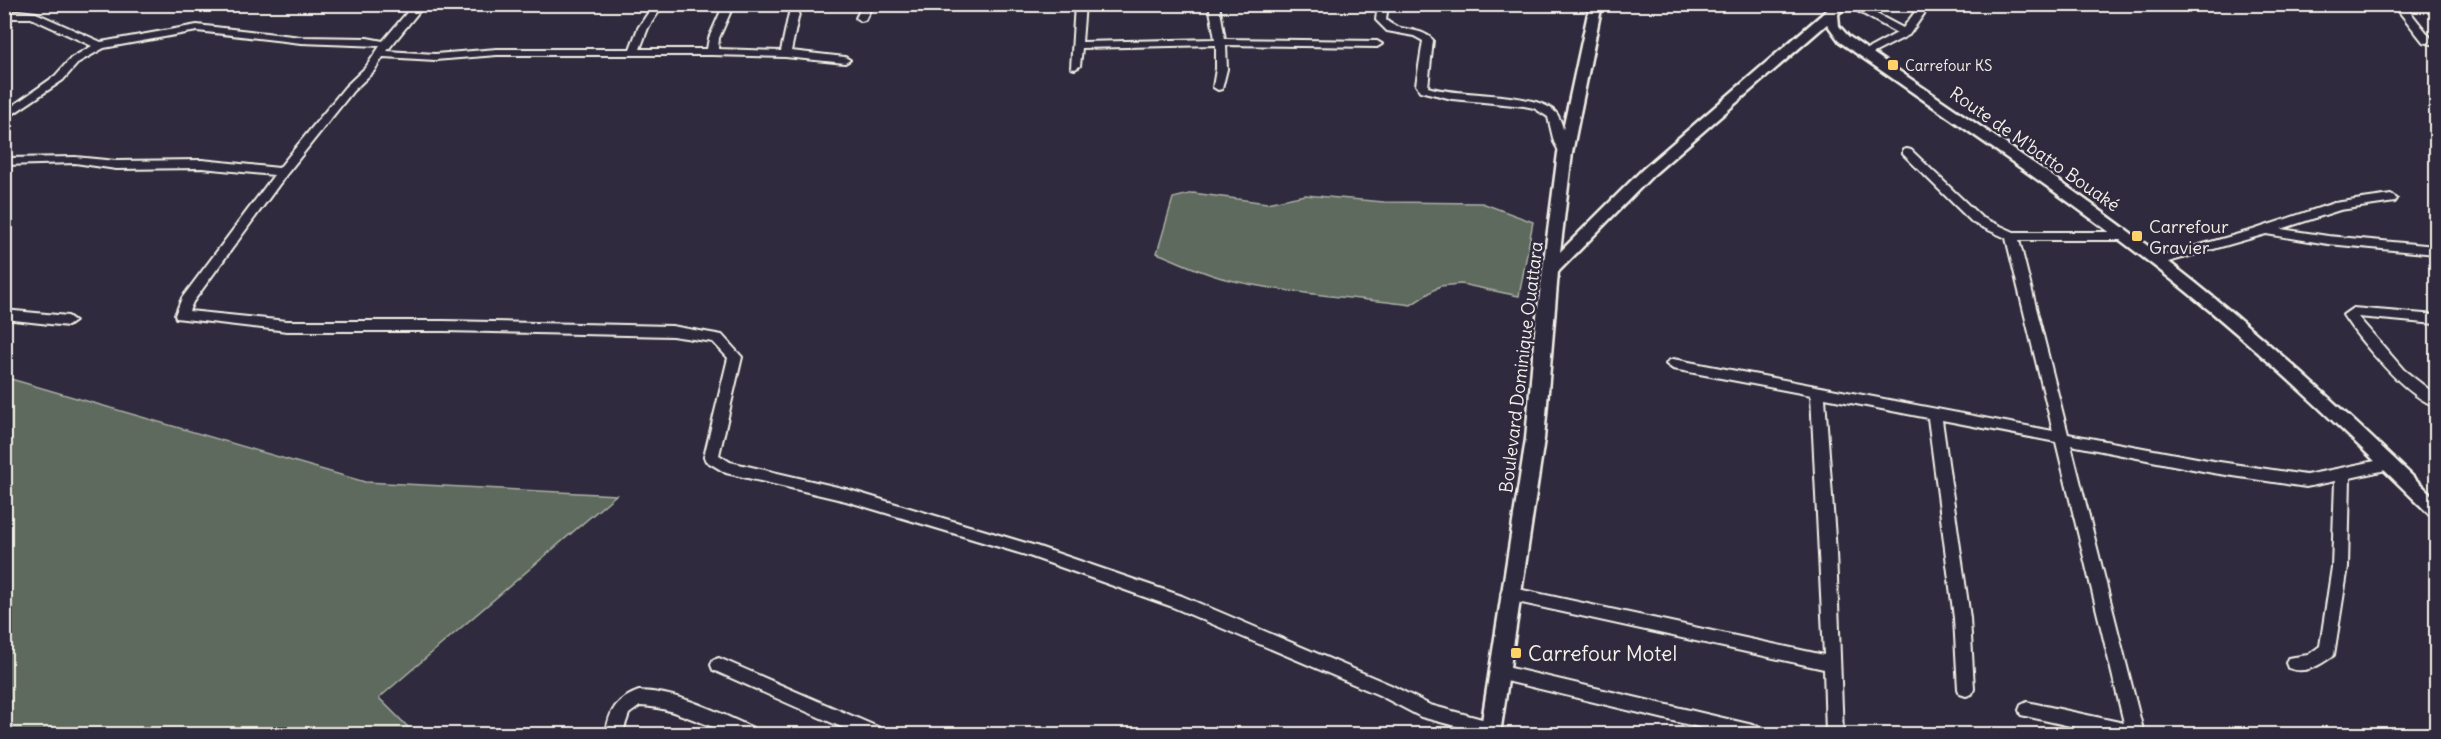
<svg xmlns="http://www.w3.org/2000/svg" width="2441" height="739" font-family="Delius,sans-serif">
  <style>
    .green { fill: #5e6a5f; stroke: #a9aea4; stroke-width: 1.5 }
    .lines { fill: none; stroke-linecap: round; stroke-linejoin: round }
    .minor-casing { stroke: #f4f1e8; stroke-width: 4 }
    .tertiary-casing { stroke: #f4f1e8; stroke-width: 5 }
    .minor { fill: #2f2a3d; fill-rule: evenodd }
    .tertiary { fill: #2f2a3d; fill-rule: evenodd }
    .poi-dot { fill: #ffd166; stroke: #2f2a3d; stroke-width: 2 }
    .labels { text-anchor: middle; dominant-baseline: central; stroke-width: 5; stroke-linejoin: round; paint-order: stroke }
    .far-poi-label { font-size: 15px; fill: #f4f1e8; stroke: #2f2a3d; text-anchor: start }
    .street-label { font-size: 18px; fill: #f4f1e8; stroke: #2f2a3d }
    .poi-label { font-size: 18px; fill: #f4f1e8; stroke: #2f2a3d; text-anchor: start }
    .near-poi-label { font-size: 21px; fill: #f4f1e8; stroke: #2f2a3d; text-anchor: start }
  </style>
  <rect width="100%" height="100%" fill="#2f2a3d"/>
  <filter id="ink" filterUnits="userSpaceOnUse"><feTurbulence type="fractalNoise" baseFrequency=".0167" numOctaves="2"/><feDisplacementMap in="SourceGraphic" scale="12" xChannelSelector="R" yChannelSelector="G"/><feConvolveMatrix kernelMatrix="1 2 1 2 8 2 1 2 1" color-interpolation-filters="sRGB"/></filter>
  <g filter="url(#ink)">
    <g class="green">
      <path d="M1193,193l74,10 38,-8 79,7 98,1 51,19 -14,74 -58,-12 -21,2 -29,19c-61,-8 -122,-11 -181,-25 -25,-5 -50,-18 -73,-27l16,-55z"/>
      <polygon points="4,377 365,482 616,495 379,698 415,734 5,734"/>
    </g>
    <g class="lines">
      <defs>
        <g id="minor">
          <polygon points="414,4 425,4 387,51 435,54 497,49 630,49 638,28 654,4 664,4 648,28 640,49 707,49 709,38 724,4 734,4 719,38 718,49 781,51 791,4 801,4 791,51 845,57 850,60 845,63 785,57 712,55 497,55 435,60 383,57 374,71 353,91 286,175 193,302 189,311 287,321 444,321 672,326 722,335 742,357 719,455 730,462 846,489 1036,546 1182,596 1391,685 1430,705 1497,723 1500,728 1497,733 1486,734 1421,717 1379,695 1170,606 1029,556 846,501 726,473 706,461 704,457 728,358 713,342 672,336 444,331 287,331 176,318 175,315 182,298 274,175 202,168 116,169 75,163 4,165 4,158 75,157 116,161 202,160 279,168 345,87 366,67 380,46 301,43 197,31 104,48 79,62 63,80 4,120 4,112 55,76 71,58 92,46 31,18 4,18 4,12 19,11 36,13 101,42 197,25 301,37 367,38 383,41"/>
          <polygon points="863,4 873,4 865,20 861,21 856,18"/>
          <polygon points="1075,4 1085,4 1082,42 1215,39 1209,4 1219,4 1225,39 1377,41 1382,44 1377,47 1226,45 1227,69 1222,89 1218,90 1213,87 1216,69 1216,45 1082,48 1080,66 1075,69 1071,68"/>
          <path d="M1378,4h10l-2,16c13,13 34,6 47,20l-5,47c30,10 112,4 129,27 8,12 6,27 14,39l-2,2h-8l-7,-13 -6,-25 -14,-9 -10,-2 -72,-7 -32,-8 -4,-6 7,-44 -9,-5 -27,-5 -11,-11z"/>
          <polygon points="1845,4 1858,4 1903,28 1921,4 1931,4 1909,35 1866,57 1862,56 1862,52 1897,33"/>
          <polygon points="2393,4 2404,4 2431,38 2436,39 2436,45 2423,42"/>
          <path d="M1907,149l4,1 70,67 33,15h109l6,4 -6,4h-104l49,194 145,27 93,14 84,-17 5,2 2,4 -2,4 -45,10 -2,89 -14,88c-14,10 -28,20 -46,13l-2,-5 2,-5 20,-3 12,-9 12,-79 3,-86 -29,6 -93,-14 -142,-28 73,289h-38l-85,-19 -2,-5 2,-5 6,-3 97,21 -68,-281 -114,-22 28,198 4,71 -2,5 -6,2 -6,-2 -2,-5 -4,-71 -26,-200 -103,-20 11,154 7,182h-17l-2,-65 -321,-70 -2,-5 2,-5 6,-2 315,68 -13,-260 -138,-26 -7,-5 2,-3 5,-2 380,72 -47,-193 -33,-15 -70,-69v-4z"/>
          <polygon points="2391,195 2397,199 2395,202 2340,210 2281,229 2328,236 2436,246 2436,254 2328,244 2266,234 2158,265 2152,261 2154,258 2253,230 2334,203"/>
          <path d="M2353,308l83,7v9l-78,-7 46,53 32,25v11c-28,-7 -77,-66 -93,-91z"/>
          <polygon points="4,310 68,316 75,321 68,326 4,319"/>
          <polygon points="719,658 880,728 882,734 857,734 713,670 711,665 713,660"/>
          <polygon points="1498,665 1757,726 1763,728 1766,734 1727,734 1498,679 1492,677 1490,672 1492,667"/>
          <path d="M639,691c41,1 78,21 114,37l3,6c-39,4 -72,-27 -116,-28l-11,8 -7,20h-16c3,-24 11,-35 33,-43z"/>
        </g>
        <path id="tertiary" d="M1590,4h12l-30,149 -12,99 83,-83 191,-165h14l-10,10 1,12 9,10c105,73 212,142 313,220 97,74 187,158 275,243v18l-6,-2c-79,-78 -158,-154 -244,-224 -111,-89 -230,-168 -346,-249l-13,-18 -174,151 -95,97 -14,167 -44,295h-20l46,-295 9,-107 23,-179z"/>
      </defs>
      <use href="#minor" class="minor-casing"/>
      <use href="#tertiary" class="tertiary-casing"/>
      <use href="#minor" class="minor"/>
      <use href="#tertiary" class="tertiary"/>
    </g>
  </g>
  <g class="poi-dot">
    <rect x="1887" y="59" width="12" height="12" rx="3"/>
    <rect x="2131" y="230" width="12" height="12" rx="3"/>
    <rect x="1510" y="647" width="12" height="12" rx="3"/>
  </g>
  <g class="labels">
    <g class="far-poi-label">
      <text x="1905" y="65">Carrefour KS</text>
    </g>
    <g class="street-label">
      <text transform="translate(2035 149) rotate(35)">Route de M'batto Bouaké</text>
      <text transform="translate(1521 367) rotate(-83)">Boulevard Dominique Ouattara</text>
    </g>
    <g class="poi-label">
      <text x="2149" y="226">Carrefour<tspan x="2149" dy="21">Gravier</tspan></text>
    </g>
    <g class="near-poi-label">
      <text x="1528" y="653">Carrefour Motel</text>
    </g>
  </g>
  <rect width="2441" height="739" fill="none" stroke="#2f2a3d" stroke-width="24"/>
  <rect x="12" y="12" width="2417" height="715" fill="none" stroke="#f4f1e8" stroke-width="2" filter="url(#ink)"/>
</svg>
